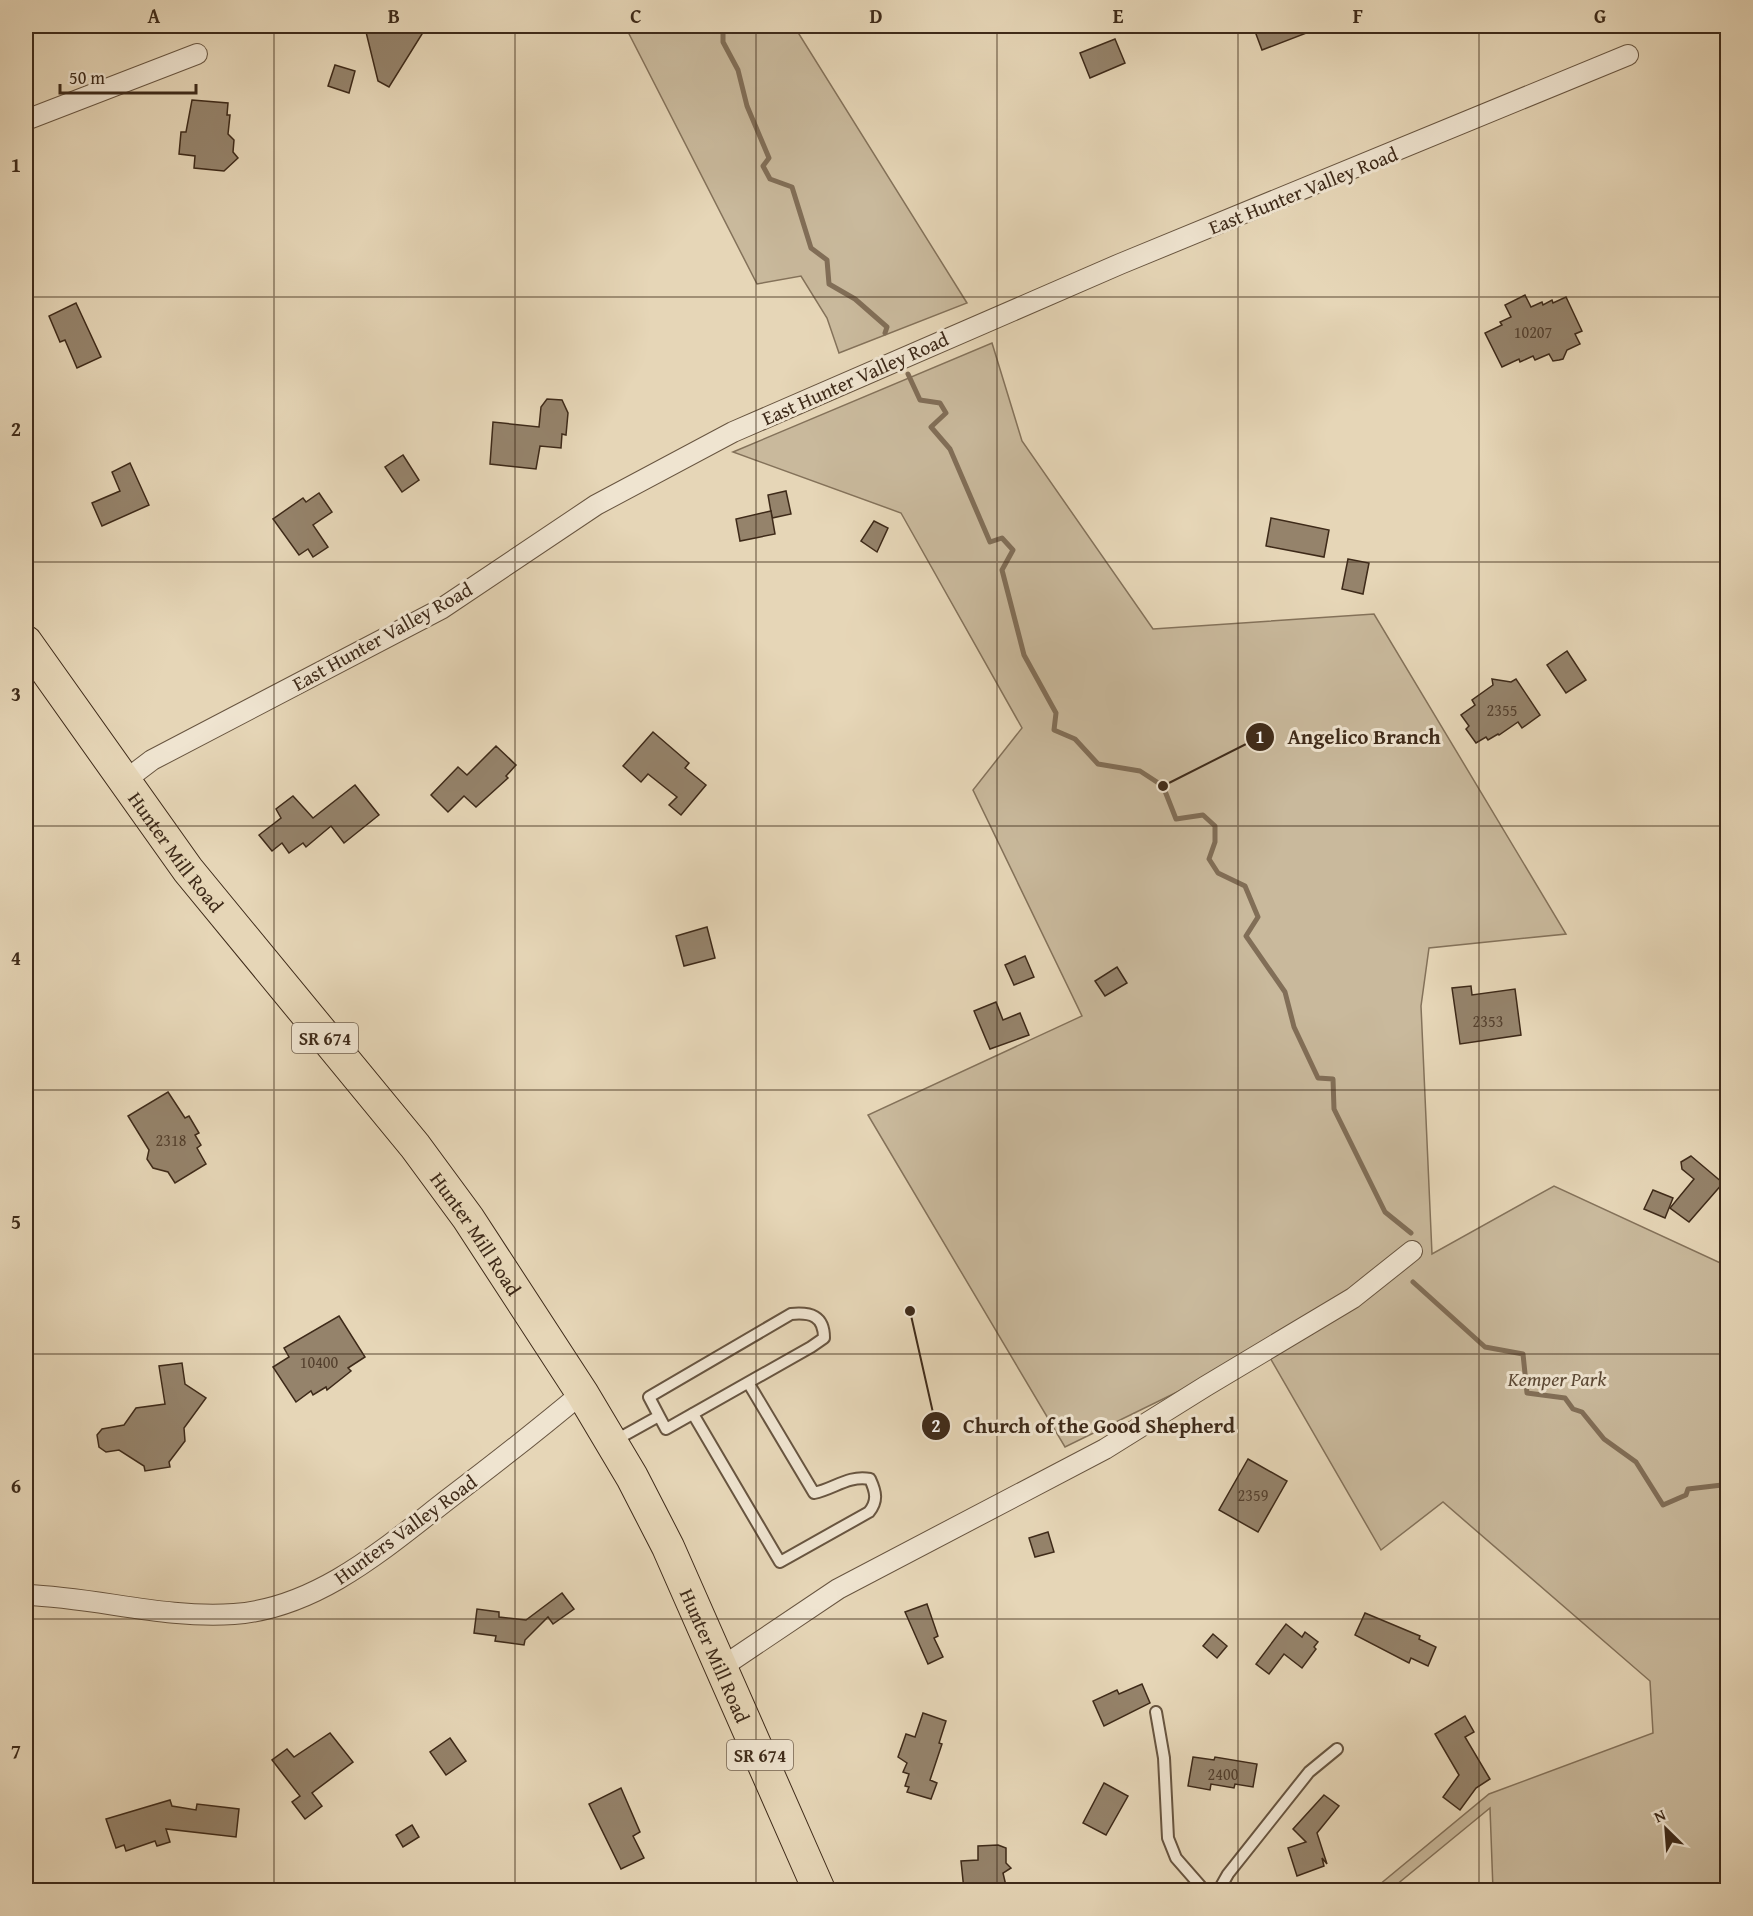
<svg xmlns="http://www.w3.org/2000/svg" width="1753" height="1916" font-family="'Gentium Book Plus',serif">
  <style>
    .green { fill: #c9b99c; stroke: #84725a; stroke-width: 1.5 }
    .lines { fill: none; stroke-linecap: round; stroke-linejoin: round }
    .stream { stroke: #816e57; stroke-width: 5 }
    .building { fill: #95836b; stroke: #3e2a19; stroke-width: 1.5 }
    .lane-casing { stroke: #685540; stroke-width: 14 }
    .street-casing { stroke: #685540; stroke-width: 22 }
    .primary-casing { stroke: #3e2a19; stroke-width: 34 }
    .lane { stroke: #efe4d0; stroke-width: 10 }
    .street { stroke: #efe4d0; stroke-width: 20 }
    .primary { stroke: #e6d6b7; stroke-width: 32 }
    .grid { fill: none; stroke: #3e2a19; stroke-width: 1.5; stroke-opacity: 0.55 }
    .labels { text-anchor: middle; dominant-baseline: central; stroke-width: 6; stroke-linejoin: round; paint-order: stroke }
    .number-label { font-size: 16px; fill: #54402e }
    .shield { fill: #efe4d0; stroke: #736250; stroke-width: 1.5 }
    .shield-label { font-size: 18px; font-weight: bold; fill: #3e2a19 }
    .street-label { font-size: 20px; fill: #3e2a19; stroke: #efe4d0 }
    .park-label { font-size: 20px; font-style: italic; fill: #5a4733; stroke: #efe4d0 }
    .leader { fill: none; stroke: #3e2a19; stroke-width: 2 }
    .callout-dot { fill: #3e2a19; stroke: #efe4d0; stroke-width: 2 }
    .mark-label { font-size: 18px; text-anchor: middle; font-weight: bold; fill: #fff }
    .callout-label { font-size: 21px; text-anchor: middle; font-weight: bold; fill: #3e2a19; stroke: #efe4d0; stroke-width: 6; stroke-linejoin: round; paint-order: stroke }
    .neatline { fill: none; stroke: #3e2a19; stroke-width: 2 }
    .grid-label { font-size: 20px; text-anchor: middle; font-weight: bold; fill: #3e2a19 }
  </style>
  <rect width="100%" height="100%" fill="#e6d6b7"/>
  <filter id="stains"><feTurbulence type="fractalNoise" baseFrequency=".00333" numOctaves="4"/><feColorMatrix values="0 0 0 0 .2 0 0 0 0 .09 0 0 0 0 .02 0 0 0 .5 -.17"/></filter>
  <radialGradient id="worn" r=".72"><stop offset=".6" stop-color="#630" stop-opacity="0"/><stop offset="1" stop-color="#630" stop-opacity=".3"/></radialGradient>
  <g class="green">
    <polygon points="625,26 794,26 967,303 839,353 827,318 801,276 757,284"/>
    <polygon points="992,343 1022,441 1153,629 1374,614 1566,934 1429,948 1421,1006 1432,1254 1554,1186 1727,1266 1727,1890 1493,1890 1490,1808 1390,1890 1373,1890 1489,1794 1653,1733 1650,1681 1443,1502 1381,1550 1265,1349 1065,1447 868,1115 1082,1016 973,790 1022,728 901,513 733,452"/>
  </g>
  <g class="lines">
    <g class="stream">
      <polyline points="723,26 723,42 738,70 747,106 769,158 763,166 770,179 792,187 811,248 827,260 829,284 855,299 887,327 885,333"/>
      <polyline points="908,374 920,400 940,403 946,413 931,427 950,449 990,542 1002,538 1013,550 1002,570 1024,655 1056,713 1054,730 1075,739 1098,764 1140,771 1163,786 1176,819 1203,815 1215,826 1215,842 1209,859 1218,873 1245,886 1258,917 1246,936 1285,992 1294,1027 1318,1078 1333,1079 1334,1109 1385,1212 1411,1233"/>
      <polyline points="1413,1282 1485,1347 1523,1354 1527,1393 1565,1398 1573,1409 1582,1412 1604,1439 1636,1462 1663,1505 1686,1495 1688,1489 1722,1485 1728,1504"/>
    </g>
  </g>
  <g class="building">
    <polygon points="388,26 427,26 389,87 378,81 366,32"/>
    <polygon points="1253,26 1322,26 1322,27 1262,50"/>
    <polygon points="1115,39 1125,63 1090,78 1080,53"/>
    <polygon points="335,65 355,71 349,93 328,86"/>
    <polygon points="192,100 228,103 227,115 230,115 228,134 234,140 233,152 238,158 224,171 194,168 195,156 179,154 181,132 186,132"/>
    <polygon points="1525,295 1531,307 1542,302 1543,305 1552,300 1553,303 1566,297 1582,331 1575,334 1580,344 1567,350 1563,359 1559,360 1553,361 1549,354 1535,360 1533,356 1520,362 1519,359 1502,367 1485,333 1502,325 1500,322 1511,317 1505,305"/>
    <polygon points="76,303 101,357 77,368 65,340 60,342 49,316"/>
    <polygon points="547,399 562,400 568,413 566,435 562,434 561,448 540,446 536,469 490,464 493,422 539,427 541,407"/>
    <polygon points="403,455 419,480 402,492 385,467"/>
    <polygon points="130,463 149,505 102,526 92,503 120,491 112,472"/>
    <polygon points="786,491 791,514 772,518 768,495"/>
    <polygon points="319,493 332,512 313,525 328,547 313,557 308,549 299,555 273,519 303,498 306,502"/>
    <polygon points="771,511 775,534 740,541 736,519"/>
    <polygon points="1271,518 1329,530 1324,557 1266,546"/>
    <polygon points="874,521 888,528 877,552 861,541"/>
    <polygon points="1348,559 1369,563 1363,594 1342,589"/>
    <polygon points="1567,651 1586,680 1566,693 1547,665"/>
    <polygon points="1492,679 1511,682 1516,679 1540,715 1522,728 1518,722 1499,735 1498,734 1488,740 1486,737 1476,743 1466,729 1469,726 1461,715 1475,705 1472,700 1493,685"/>
    <polygon points="653,732 689,763 685,768 706,785 681,815 669,805 677,797 648,774 641,782 623,766"/>
    <polygon points="496,746 516,765 506,776 508,778 476,807 464,796 448,812 431,795 458,767 467,775"/>
    <polygon points="355,785 379,815 344,843 331,826 306,847 303,843 289,853 282,843 272,851 259,835 281,818 276,809 293,796 313,818"/>
    <polygon points="707,927 715,958 684,966 676,936"/>
    <polygon points="1025,956 1034,977 1014,985 1005,965"/>
    <polygon points="1117,967 1127,983 1105,996 1095,981"/>
    <polygon points="1471,986 1472,995 1515,989 1521,1035 1460,1044 1452,988"/>
    <polygon points="996,1002 1003,1020 1020,1013 1029,1035 990,1049 974,1011"/>
    <polygon points="168,1092 185,1118 189,1116 199,1133 195,1135 201,1145 197,1148 206,1164 175,1183 168,1172 153,1168 147,1159 149,1150 128,1116"/>
    <polygon points="1691,1156 1723,1183 1689,1222 1670,1208 1694,1179 1682,1169 1681,1162"/>
    <polygon points="1653,1190 1673,1198 1665,1218 1644,1209"/>
    <polygon points="339,1316 365,1357 348,1368 351,1371 327,1390 326,1387 313,1395 311,1391 296,1402 273,1367 289,1357 284,1348"/>
    <polygon points="182,1363 185,1384 206,1398 184,1428 185,1441 169,1462 170,1467 145,1471 144,1466 119,1450 106,1452 99,1447 97,1435 102,1429 124,1425 136,1408 165,1404 159,1366"/>
    <polygon points="1248,1459 1287,1481 1258,1532 1219,1510"/>
    <polygon points="1048,1532 1054,1552 1035,1557 1029,1538"/>
    <polygon points="562,1593 574,1609 553,1624 548,1617 525,1640 524,1645 495,1641 496,1636 474,1633 477,1609 499,1612 499,1617 526,1620"/>
    <polygon points="927,1604 938,1636 934,1638 943,1657 928,1664 905,1612"/>
    <polygon points="1365,1613 1420,1636 1419,1639 1436,1647 1428,1666 1411,1658 1409,1663 1355,1635"/>
    <polygon points="1286,1624 1302,1637 1305,1632 1318,1642 1314,1647 1316,1649 1302,1668 1284,1654 1269,1674 1256,1664"/>
    <polygon points="1213,1634 1227,1646 1217,1658 1203,1646"/>
    <polygon points="1142,1684 1150,1703 1104,1726 1093,1701 1117,1690 1119,1694"/>
    <polygon points="923,1713 946,1721 939,1743 942,1744 930,1780 937,1783 931,1799 907,1792 909,1787 905,1786 909,1774 903,1772 907,1763 898,1757 906,1734 915,1737"/>
    <polygon points="1465,1716 1474,1732 1465,1737 1490,1779 1476,1788 1460,1810 1443,1797 1459,1775 1435,1734"/>
    <polygon points="330,1733 353,1762 312,1793 322,1806 305,1819 292,1802 300,1796 272,1760 287,1749 294,1757"/>
    <polygon points="450,1738 466,1761 446,1775 430,1752"/>
    <polygon points="1193,1757 1214,1760 1215,1757 1257,1764 1253,1787 1235,1784 1234,1788 1211,1784 1210,1790 1188,1786"/>
    <polygon points="1104,1783 1128,1796 1106,1835 1083,1823"/>
    <polygon points="621,1788 640,1832 633,1836 644,1858 621,1869 589,1804"/>
    <polygon points="1324,1795 1339,1806 1317,1833 1327,1864 1322,1858 1324,1866 1297,1876 1288,1848 1306,1842 1293,1829"/>
    <polygon points="170,1800 172,1806 196,1810 197,1804 239,1809 236,1837 166,1829 170,1842 157,1846 155,1841 126,1851 124,1845 116,1848 106,1819"/>
    <polygon points="412,1825 419,1837 403,1847 396,1835"/>
    <polygon points="998,1845 1006,1848 1006,1863 1011,1868 1003,1873 1007,1890 964,1890 961,1861 978,1860 978,1846"/>
  </g>
  <g class="lines">
    <defs>
      <g id="lane">
        <path d="M693,1414l87,148 89,-50c9,-11 7,-20 1,-33 -22,-4 -36,10 -56,14l-65,-109"/>
        <path d="M614,1441l45,-25 -10,-19 142,-83c20,-2 33,2 33,24l-13,9 -145,82 -7,-13"/>
        <polyline points="1156,1712 1164,1758 1168,1838 1176,1858 1204,1890"/>
        <polyline points="1219,1890 1228,1874 1309,1772 1337,1749"/>
      </g>
      <g id="street">
        <polyline points="26,120 197,54"/>
        <polyline points="123,782 152,760 441,609 596,505 733,432 1120,264 1628,55"/>
        <path d="M26,1595c69,2 138,24 208,19 83,-6 150,-65 213,-114 46,-35 91,-70 135,-107"/>
        <polyline points="722,1667 838,1589 1105,1449 1206,1386 1353,1298 1412,1251"/>
      </g>
      <g id="primary">
        <path id="s1" d="M26,642l162,228 227,276 53,72 114,175 50,84 36,70 151,343"/>
      </g>
    </defs>
    <use href="#lane" class="lane-casing"/>
    <use href="#street" class="street-casing"/>
    <use href="#primary" class="primary-casing"/>
    <use href="#lane" class="lane"/>
    <use href="#street" class="street"/>
    <use href="#primary" class="primary"/>
  </g>
  <path class="grid" d="M274,26v1864M515,26v1864M756,26v1864M997,26v1864M1238,26v1864M1479,26v1864M26,297h1702M26,562h1702M26,826h1702M26,1090h1702M26,1354h1702M26,1619h1702"/>
  <g class="labels">
    <g class="number-label">
      <text x="1533" y="332">10207</text>
      <text x="1502" y="710">2355</text>
      <text x="1488" y="1021">2353</text>
      <text x="171" y="1140">2318</text>
      <text x="319" y="1362">10400</text>
      <text x="1253" y="1495">2359</text>
      <text x="1223" y="1774">2400</text>
    </g>
    <g class="shield">
      <rect x="292" y="1023" width="66" height="30" rx="4.5"/>
      <rect x="727" y="1740" width="66" height="30" rx="4.5"/>
    </g>
    <g class="shield-label">
      <text x="325" y="1038">SR 674</text>
      <text x="760" y="1755">SR 674</text>
    </g>
    <g class="street-label">
      <text transform="translate(1303 190) rotate(-22)">East Hunter Valley Road</text>
      <text transform="translate(855 378) rotate(-24)">East Hunter Valley Road</text>
      <text transform="translate(382 636) rotate(-29)">East Hunter Valley Road</text>
      <text stroke="none"><textPath href="#s1" startOffset="258">Hunter Mill Road</textPath></text>
      <text stroke="none"><textPath href="#s1" startOffset="744">Hunter Mill Road</textPath></text>
      <text transform="translate(405 1529) rotate(-36)">Hunters Valley Road</text>
      <text stroke="none"><textPath href="#s1" startOffset="1230">Hunter Mill Road</textPath></text>
    </g>
    <g class="park-label">
      <text x="1557" y="1378">Kemper Park</text>
    </g>
  </g>
  <path class="leader" d="M1163 786L1260 737M910 1311L936 1426"/>
  <g class="callout-dot">
    <circle cx="1163" cy="786" r="6"/>
    <circle cx="910" cy="1311" r="6"/>
    <circle cx="1260" cy="737" r="15"/>
    <circle cx="936" cy="1426" r="15"/>
  </g>
  <g class="mark-label">
    <text x="1260" y="743">1</text>
    <text x="936" y="1432">2</text>
  </g>
  <g class="callout-label">
    <text x="1364" y="744">Angelico Branch</text>
    <text x="1099" y="1433">Church of the Good Shepherd</text>
  </g>
  <rect width="1753" height="1916" fill="none" stroke="#e6d6b7" stroke-width="66"/>
  <g transform="translate(1666 1829) rotate(335)" stroke="#efe4d0" stroke-width="4.5" paint-order="stroke">
  <path d="M0-4.5L10 22L0 15L-10 22Z" fill="#3e2a19"/>
  <text y="-9" font-size="16" font-weight="bold" text-anchor="middle" fill="#3e2a19">N</text>
  </g>
  <path d="M60 84v9h136v-9" fill="none" stroke="#3e2a19" stroke-width="3"/>
  <text x="69" y="84" font-size="18" fill="#3e2a19" stroke="#efe4d0" stroke-width="4.5" paint-order="stroke">50 m</text>
  <rect x="33" y="33" width="1687" height="1850" class="neatline"/>
  <g class="grid-label">
    <text x="154" y="23">A</text>
    <text x="394" y="23">B</text>
    <text x="636" y="23">C</text>
    <text x="876" y="23">D</text>
    <text x="1118" y="23">E</text>
    <text x="1358" y="23">F</text>
    <text x="1600" y="23">G</text>
    <text x="16" y="172">1</text>
    <text x="16" y="436">2</text>
    <text x="16" y="701">3</text>
    <text x="16" y="965">4</text>
    <text x="16" y="1229">5</text>
    <text x="16" y="1493">6</text>
    <text x="16" y="1758">7</text>
  </g>
  <rect width="100%" height="100%" filter="url(#stains)"/>
  <rect width="100%" height="100%" fill="url(#worn)"/>
</svg>
